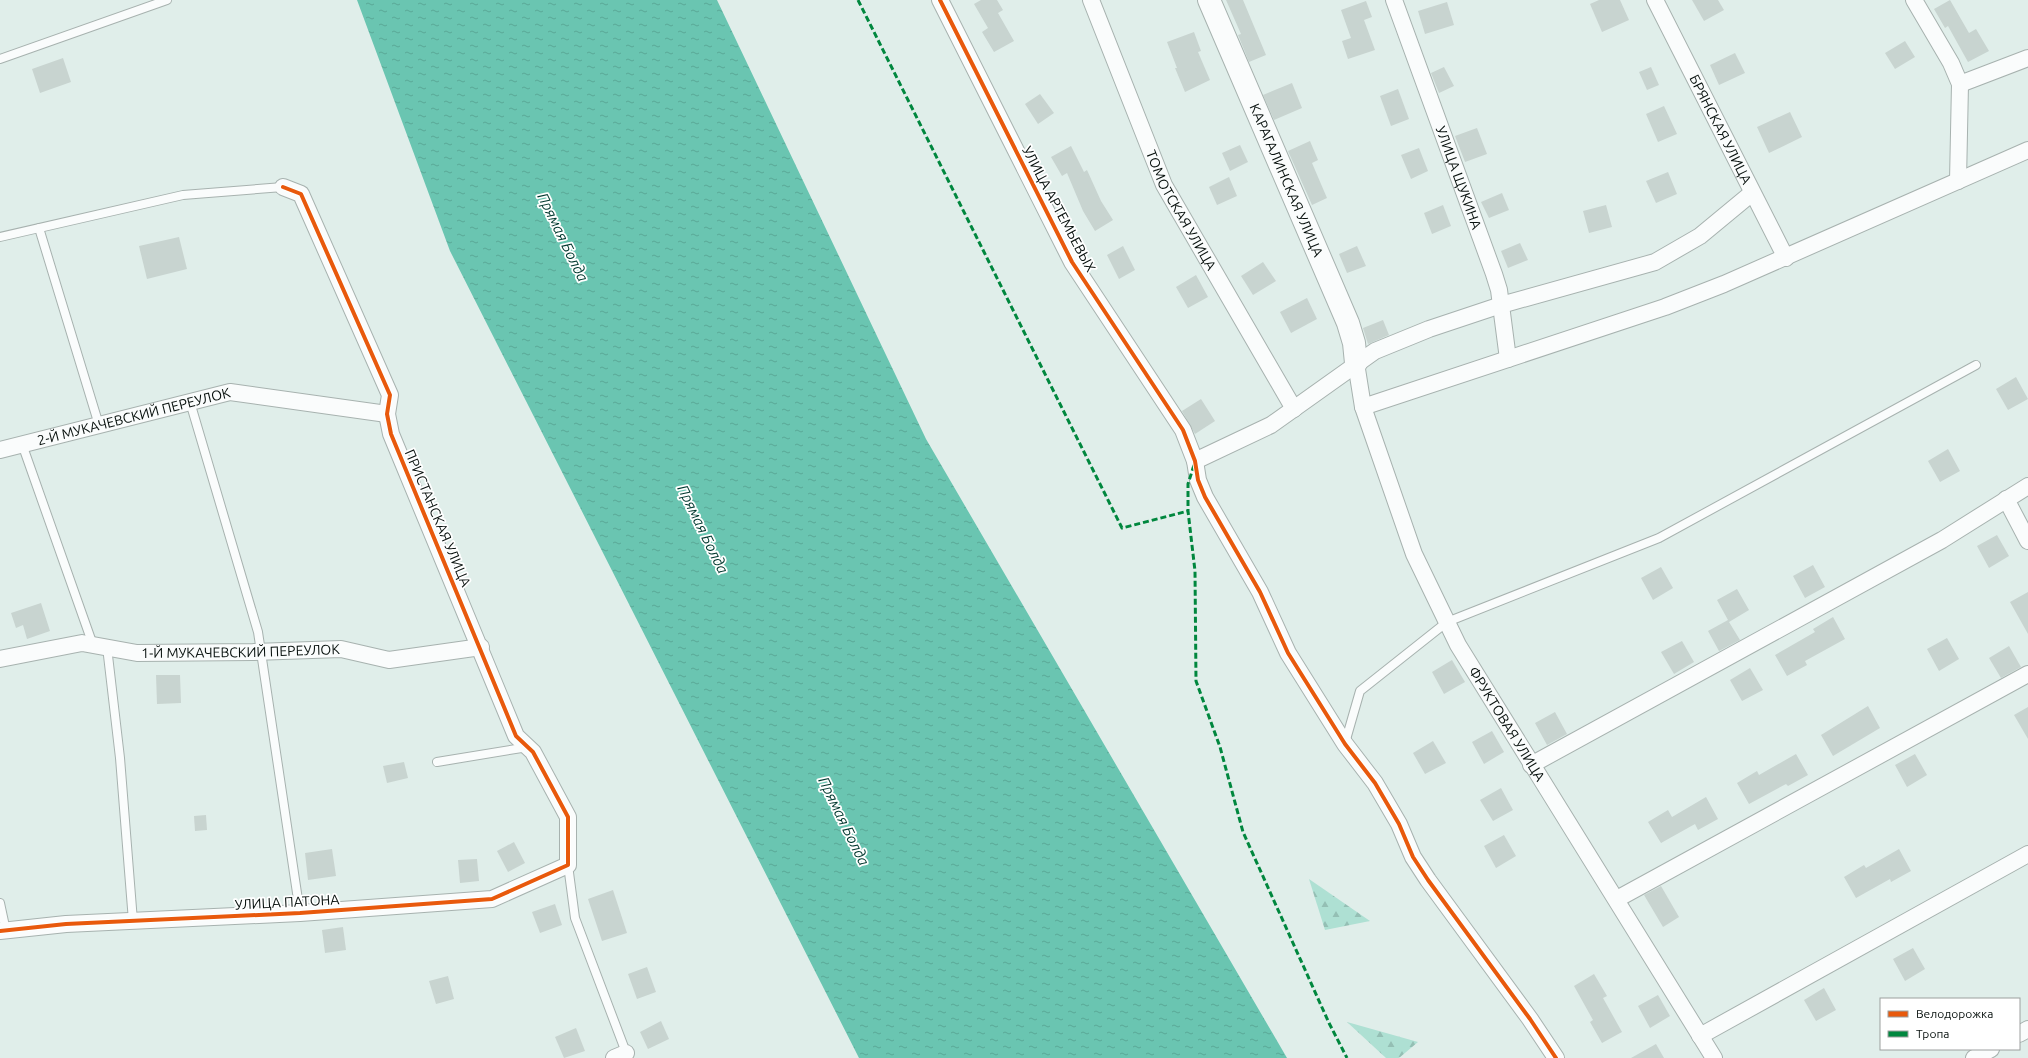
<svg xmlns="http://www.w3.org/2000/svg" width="2028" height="1058" font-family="Ubuntu,sans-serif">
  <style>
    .forest { fill: url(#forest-firs) }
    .water { fill: url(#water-ripples) }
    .building { fill: #c8d4d0 }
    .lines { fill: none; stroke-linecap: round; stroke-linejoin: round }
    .lane-casing { stroke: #a7b2af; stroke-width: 10 }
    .street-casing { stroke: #a7b2af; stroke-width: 18 }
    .secondary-casing { stroke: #a7b2af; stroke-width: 24 }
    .lane { stroke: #fafcfc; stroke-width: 8 }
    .street { stroke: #fafcfc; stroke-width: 16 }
    .secondary { stroke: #fafcfc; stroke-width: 22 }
    .quiet { stroke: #00873e; stroke-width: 3; stroke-dasharray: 6 3; stroke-linecap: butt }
    .cycleway-casing { stroke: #fff; stroke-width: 6 }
    .cycleway { stroke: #e8590c; stroke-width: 4 }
    .labels { text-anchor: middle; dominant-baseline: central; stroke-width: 3.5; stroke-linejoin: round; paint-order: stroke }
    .street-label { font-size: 14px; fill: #07100d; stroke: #fff }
    .water-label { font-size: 15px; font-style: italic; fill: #00382e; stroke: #fff }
  </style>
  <defs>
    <pattern id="forest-firs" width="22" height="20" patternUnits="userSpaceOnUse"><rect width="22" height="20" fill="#aee0d3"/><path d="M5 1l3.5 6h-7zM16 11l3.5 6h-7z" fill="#94bfb4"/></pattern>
    <pattern id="water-ripples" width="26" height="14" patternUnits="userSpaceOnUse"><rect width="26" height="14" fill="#6ac5b1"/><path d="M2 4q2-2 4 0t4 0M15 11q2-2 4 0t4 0" fill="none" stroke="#5aa897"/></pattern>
  </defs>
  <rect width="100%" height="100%" fill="#e0eeea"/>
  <g class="forest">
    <polygon points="1309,879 1370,921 1325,930"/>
    <polygon points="1347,1022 1418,1042 1399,1058 1386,1058"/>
  </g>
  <polygon class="water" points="357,0 717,0 926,439 1287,1058 859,1058 450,251"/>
  <g class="building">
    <polygon points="981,0 997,0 1003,10 998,13 1014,41 994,52 982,32 988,28 974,4"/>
    <polygon points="1226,0 1243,0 1266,55 1249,62 1238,35 1241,34"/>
    <polygon points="1599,0 1620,0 1629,20 1602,32 1590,4"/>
    <polygon points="1692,0 1718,0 1724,10 1704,21"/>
    <polygon points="1950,0 1969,33 1976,29 1989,51 1968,62 1948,26 1945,28 1934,9"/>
    <polygon points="1366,1 1372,17 1364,20 1375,50 1348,59 1342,41 1351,38 1341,10"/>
    <polygon points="1447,2 1454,25 1425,34 1418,11"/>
    <polygon points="1194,32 1201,51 1198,52 1210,80 1185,92 1175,68 1177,68 1167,42"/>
    <polygon points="1905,41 1915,57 1895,69 1885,53"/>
    <polygon points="1735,53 1745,73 1719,85 1710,65"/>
    <polygon points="63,58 71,82 40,93 32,69"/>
    <polygon points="1444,67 1454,86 1439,93 1431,73"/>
    <polygon points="1651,67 1659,85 1647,90 1639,72"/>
    <polygon points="1292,83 1302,108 1274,120 1263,95"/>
    <polygon points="1398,89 1409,119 1391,126 1380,96"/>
    <polygon points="1040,94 1054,113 1038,124 1025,104"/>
    <polygon points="1664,106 1677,134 1658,142 1646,114"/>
    <polygon points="1790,112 1802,137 1769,153 1757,127"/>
    <polygon points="1477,128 1487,154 1465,162 1455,136"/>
    <polygon points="1310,141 1318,160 1312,163 1327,198 1312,205 1288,151"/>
    <polygon points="1240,145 1248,162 1230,171 1222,153"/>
    <polygon points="1071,146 1084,172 1087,170 1101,201 1113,220 1095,231 1083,211 1067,173 1062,176 1051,157"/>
    <polygon points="1419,148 1428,171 1411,179 1401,155"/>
    <polygon points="1668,172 1677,194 1656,203 1646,181"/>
    <polygon points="1229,177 1237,196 1217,205 1209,187"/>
    <polygon points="1502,193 1509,210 1489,218 1481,202"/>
    <polygon points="1443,205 1451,226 1432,234 1424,213"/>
    <polygon points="1606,205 1612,227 1589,233 1583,211"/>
    <polygon points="179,237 187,269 147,279 139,246"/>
    <polygon points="1520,243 1528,260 1508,268 1501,251"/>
    <polygon points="1123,246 1135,270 1119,279 1107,255"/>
    <polygon points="1357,246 1366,266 1347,273 1339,254"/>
    <polygon points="1263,262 1276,281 1253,295 1241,276"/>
    <polygon points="1196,275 1208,297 1188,308 1176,287"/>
    <polygon points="1307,298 1317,319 1291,333 1280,312"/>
    <polygon points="1383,320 1389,335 1368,344 1363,328"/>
    <polygon points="2016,377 2028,399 2008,410 1996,389"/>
    <polygon points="1201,399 1215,421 1195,434 1182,411"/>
    <polygon points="1948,449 1960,471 1940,482 1928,461"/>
    <polygon points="1997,535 2009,556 1989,568 1977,546"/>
    <polygon points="1813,565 1825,587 1805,598 1793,576"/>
    <polygon points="1661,567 1673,588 1653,600 1641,578"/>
    <polygon points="1737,589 1749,610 1729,622 1740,640 1719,651 1708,631 1728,620 1717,600"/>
    <polygon points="2028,592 2028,634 2010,602"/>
    <polygon points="41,603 50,631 27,639 23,625 16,628 11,613"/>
    <polygon points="1833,617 1845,639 1805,661 1807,665 1787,676 1775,655 1815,632 1813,629"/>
    <polygon points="1947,638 1959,659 1939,671 1927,649"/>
    <polygon points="1682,641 1694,662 1674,674 1661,652"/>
    <polygon points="2009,646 2021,667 2001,678 1989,658"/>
    <polygon points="1452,660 1465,682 1444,694 1432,672"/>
    <polygon points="1750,668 1763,690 1742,701 1730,680"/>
    <polygon points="156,675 180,675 181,703 157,704"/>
    <polygon points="1868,706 1880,728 1833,756 1821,735"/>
    <polygon points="2028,707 2028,739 2014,715"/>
    <polygon points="1555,712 1567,734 1547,745 1535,723"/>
    <polygon points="1492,731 1504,752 1484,764 1472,742"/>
    <polygon points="1433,741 1446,763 1425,774 1413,753"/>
    <polygon points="1796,754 1808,775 1788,786 1786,784 1749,804 1737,783 1757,771 1759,775"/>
    <polygon points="1915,754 1927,775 1907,787 1895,765"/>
    <polygon points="404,762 408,778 387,783 383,766"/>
    <polygon points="1501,788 1513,810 1493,821 1480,800"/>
    <polygon points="1706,797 1718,819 1698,830 1695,824 1661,843 1648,822 1668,810 1672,817"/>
    <polygon points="206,815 207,830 195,831 194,816"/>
    <polygon points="1504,835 1516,856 1496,868 1484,846"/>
    <polygon points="514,842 525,863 508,872 497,851"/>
    <polygon points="332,849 336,876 308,880 305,853"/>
    <polygon points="1899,849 1911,871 1891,882 1890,879 1856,898 1844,877 1864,865 1866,868"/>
    <polygon points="477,859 479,881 460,883 458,860"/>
    <polygon points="1661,886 1679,917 1663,927 1644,895"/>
    <polygon points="613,890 627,933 602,941 588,899"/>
    <polygon points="555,904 562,925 540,933 532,912"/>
    <polygon points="343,927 346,950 325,953 322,930"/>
    <polygon points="1913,948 1925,969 1905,981 1893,959"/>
    <polygon points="647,967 656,992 637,999 628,974"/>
    <polygon points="1594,974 1607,996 1603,998 1622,1032 1602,1043 1590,1022 1593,1020 1574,986"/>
    <polygon points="448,976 454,999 436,1004 429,981"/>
    <polygon points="1824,988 1836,1010 1816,1021 1804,1000"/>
    <polygon points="1658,995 1670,1016 1650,1028 1638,1006"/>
    <polygon points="661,1021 669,1039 648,1049 640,1032"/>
    <polygon points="576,1028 585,1051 564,1058 555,1037"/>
    <polygon points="1656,1044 1664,1058 1631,1058"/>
  </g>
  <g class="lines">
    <defs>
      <g id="lane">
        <polyline points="0,59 167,0"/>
        <polyline points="39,228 99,425"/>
        <polyline points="0,237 183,195 283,187"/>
        <polyline points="190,402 258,632 300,913"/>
        <polyline points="22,444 93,645"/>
        <polyline points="107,647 120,758 133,921"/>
        <polyline points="1345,743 1360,691 1447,622 1659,538 1976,365"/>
        <polyline points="437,762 528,747"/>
        <polyline points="568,865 575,918 627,1055"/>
        <polyline points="0,903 6,931"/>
      </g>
      <g id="street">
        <polyline points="940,0 1072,262 1183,430 1195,461 1198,480 1205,497 1260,592 1288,653 1345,744 1375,783 1399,824 1413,857 1428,880 1530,1019 1556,1058"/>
        <path id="s1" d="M1091,0l73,185 130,224"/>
        <path id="s2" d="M1394,0l100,274 5,16 9,69"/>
        <path id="s3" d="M1655,0l131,258"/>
        <polyline points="1914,0 1951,63 1960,84 1958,181"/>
        <polyline points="1960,84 2028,58"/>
        <path id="s4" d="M1356,363l7,44 51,147 44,91 256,413"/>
        <polyline points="1363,407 1665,307 1724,284 2028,150"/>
        <path id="s5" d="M0,450l230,-58 157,22"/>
        <polyline points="1195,461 1271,425 1375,351 1429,329 1501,305 1655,262 1700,236 1752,193"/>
        <polyline points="2006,499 2028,541"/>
        <path id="s6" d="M0,659l82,-16 55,10 116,-1 88,-3 48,11 92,-13"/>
        <polyline points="1531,765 1942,540 2028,486"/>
        <polyline points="1617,899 2028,674"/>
        <polyline points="0,931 66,924 300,913 492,899 568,865 568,817 533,752 516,736 391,434 387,414 390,395 301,194 283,187"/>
        <polyline points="2019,1034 2028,1029"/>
        <polyline points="1700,1036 2028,854"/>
        <polyline points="614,1058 626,1053"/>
        <polyline points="1974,1058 1991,1049"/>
      </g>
      <g id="secondary">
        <path id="s7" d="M1209,0l139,323 6,20 2,20"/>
      </g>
    </defs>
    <use href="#lane" class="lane-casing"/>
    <use href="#street" class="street-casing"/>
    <use href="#secondary" class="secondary-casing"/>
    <use href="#lane" class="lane"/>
    <use href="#street" class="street"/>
    <use href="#secondary" class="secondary"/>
    <g class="quiet">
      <polyline points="858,0 1122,528 1188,511"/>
      <polyline points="1194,465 1188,484 1188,511 1195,571 1196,681 1220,747 1243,832 1329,1023 1347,1058"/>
    </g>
    <defs>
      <g id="cycleway">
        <polyline points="940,0 1072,262 1183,430 1195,461 1198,480 1205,497 1260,592 1288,653 1345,744 1375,783 1399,824 1413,857 1428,880 1530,1019 1556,1058"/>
        <polyline points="0,931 66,924 300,913 492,899 568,865 568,817 533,752 516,736 391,434 387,414 390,395 301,194 283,187"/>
      </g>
    </defs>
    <use href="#cycleway" class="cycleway-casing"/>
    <use href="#cycleway" class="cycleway"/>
  </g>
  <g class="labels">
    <g class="street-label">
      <text stroke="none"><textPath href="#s3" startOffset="145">БРЯНСКАЯ УЛИЦА</textPath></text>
      <text stroke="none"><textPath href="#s2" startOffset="189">УЛИЦА ЩУКИНА</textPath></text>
      <text stroke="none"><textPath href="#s7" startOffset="196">КАРАГАЛИНСКАЯ УЛИЦА</textPath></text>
      <text transform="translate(1059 209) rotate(62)">УЛИЦА АРТЕМЬЕВЫХ</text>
      <text stroke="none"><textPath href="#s1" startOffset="229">ТОМОТСКАЯ УЛИЦА</textPath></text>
      <text stroke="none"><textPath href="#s5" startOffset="138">2-Й МУКАЧЕВСКИЙ ПЕРЕУЛОК</textPath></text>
      <text transform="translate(438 518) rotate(67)">ПРИСТАНСКАЯ УЛИЦА</text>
      <text stroke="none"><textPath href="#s6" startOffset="243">1-Й МУКАЧЕВСКИЙ ПЕРЕУЛОК</textPath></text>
      <text stroke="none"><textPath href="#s4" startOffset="394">ФРУКТОВАЯ УЛИЦА</textPath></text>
      <text transform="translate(287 902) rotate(-3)">УЛИЦА ПАТОНА</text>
    </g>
    <g class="water-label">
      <text transform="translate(563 237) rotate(64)">Прямая Болда</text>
      <text transform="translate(703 529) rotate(64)">Прямая Болда</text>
      <text transform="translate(844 821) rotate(64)">Прямая Болда</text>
    </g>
  </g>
  <rect x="1880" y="998" width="140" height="52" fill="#ffffff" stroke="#9c9f9e"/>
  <rect x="1888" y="1011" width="20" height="6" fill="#e8590c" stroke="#9c9f9e"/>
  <text x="1916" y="1018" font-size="12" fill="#07100d">Велодорожка</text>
  <rect x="1888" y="1031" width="20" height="6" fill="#00873e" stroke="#9c9f9e"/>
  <text x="1916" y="1038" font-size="12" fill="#07100d">Тропа</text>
</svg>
